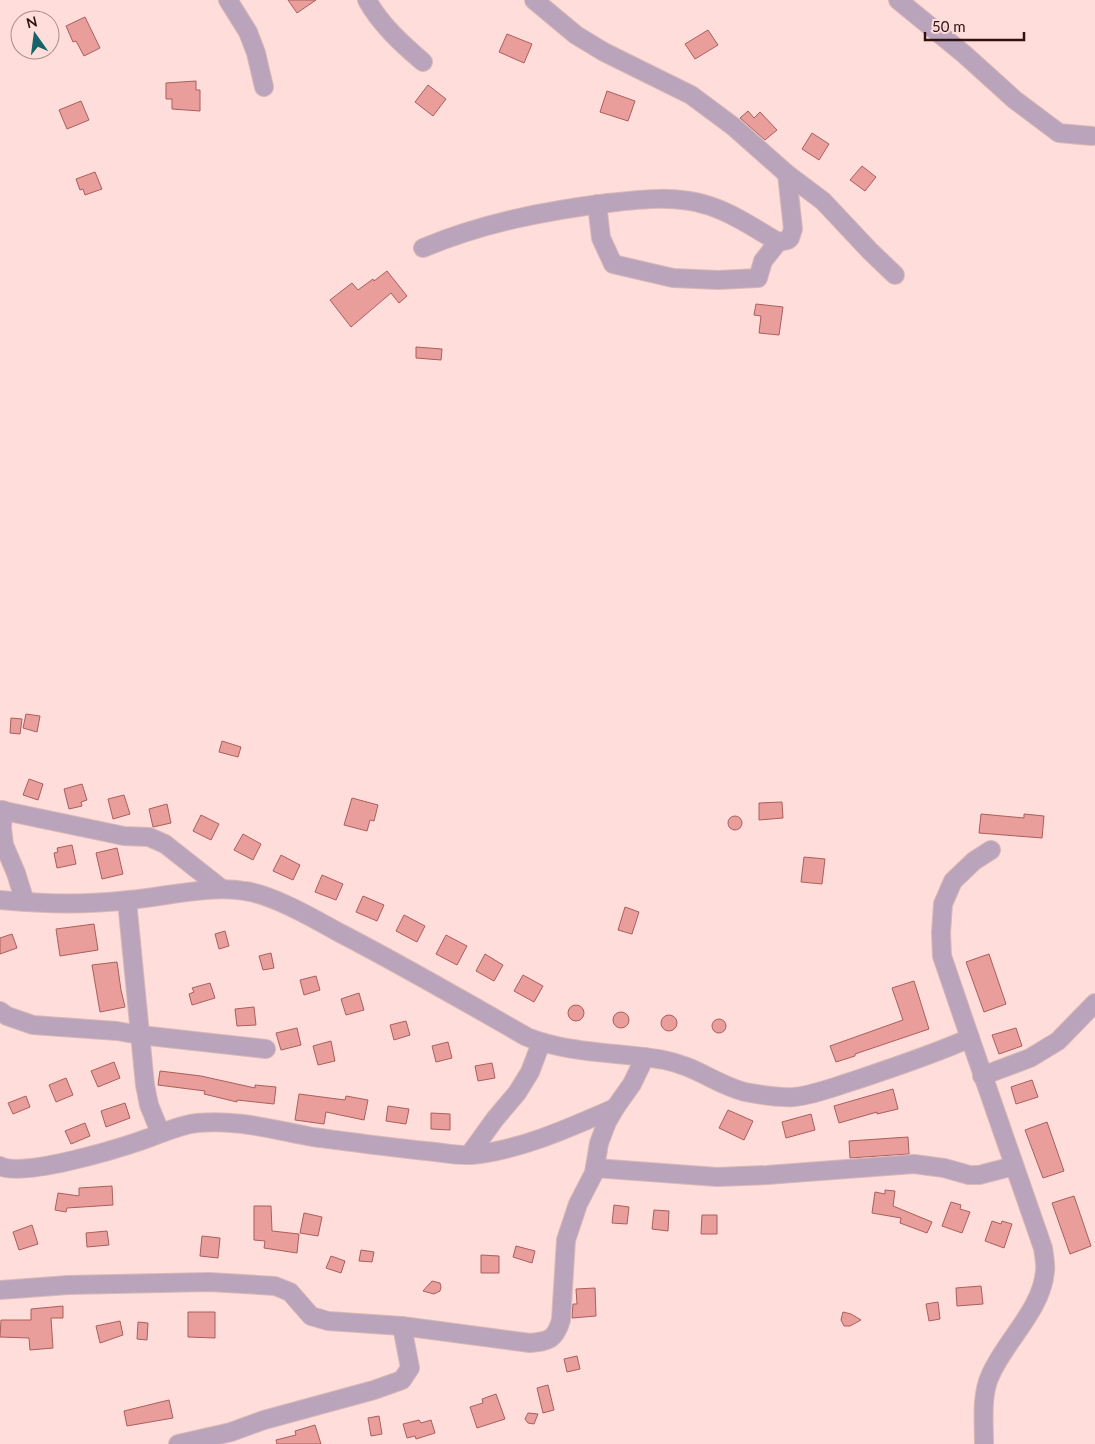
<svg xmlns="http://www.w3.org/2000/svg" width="1095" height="1444" font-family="Lato,sans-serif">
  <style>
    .building { fill: #ea9e9b; stroke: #a95f5d }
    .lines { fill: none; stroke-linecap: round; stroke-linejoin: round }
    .minor-casing { stroke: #dab8b6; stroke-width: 20 }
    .minor { stroke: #b9a4bc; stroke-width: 18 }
  </style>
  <rect width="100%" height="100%" fill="#ffddda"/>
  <g class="building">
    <polygon points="288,0 316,0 297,13"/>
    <polygon points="85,17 100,48 84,56 76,41 73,42 66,26"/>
    <polygon points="708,30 718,45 695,59 685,44"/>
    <polygon points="507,34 532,44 524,63 499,52"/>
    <polygon points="196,81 196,90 200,90 200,111 172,109 172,99 166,99 166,83"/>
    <polygon points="428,85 446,99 433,116 415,102"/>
    <polygon points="607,91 635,101 628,121 600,112"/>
    <polygon points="81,101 89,120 67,129 59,110"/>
    <polygon points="748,111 754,118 760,112 777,130 765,140 740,118"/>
    <polygon points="812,133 829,144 819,160 802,149"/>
    <polygon points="862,166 876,177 865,191 850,180"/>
    <polygon points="95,172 102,189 85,195 83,189 80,190 76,179"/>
    <polygon points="387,271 407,296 399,303 391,293 351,327 330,300 352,283 358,290 373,279 374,281"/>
    <polygon points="756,304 783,307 779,335 759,333 761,316 754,315"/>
    <polygon points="416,347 442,349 441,360 416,358"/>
    <polygon points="26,714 40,716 37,732 23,728"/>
    <polygon points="11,718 22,719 20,734 10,733"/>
    <polygon points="222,741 241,747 238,757 219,752"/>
    <polygon points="29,779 43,784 38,800 23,795"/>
    <polygon points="82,784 87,800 81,802 82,806 69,809 64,789"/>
    <polygon points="124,795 130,814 113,819 108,799"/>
    <polygon points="352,798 378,805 374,821 370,820 367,831 344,825"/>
    <polygon points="782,802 783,818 759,820 759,803"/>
    <polygon points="167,804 171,823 153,827 149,809"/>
    <polygon points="981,814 1024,818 1024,814 1044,816 1042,838 979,833"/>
    <polygon points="201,815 219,824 211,840 193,831"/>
    <circle cx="735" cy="823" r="7"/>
    <polygon points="243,834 261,844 253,860 234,850"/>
    <polygon points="72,845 76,864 57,868 54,853 58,852 57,848"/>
    <polygon points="117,848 123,874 102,879 96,853"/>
    <polygon points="281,855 300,865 293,880 273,871"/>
    <polygon points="804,857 825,859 822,884 801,882"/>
    <polygon points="322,875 343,884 336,900 315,892"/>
    <polygon points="363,896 384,905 377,921 356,912"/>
    <polygon points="625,907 639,912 632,934 618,930"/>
    <polygon points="404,915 425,926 417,942 396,931"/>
    <polygon points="94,924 98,950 60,956 56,929"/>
    <polygon points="225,931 229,946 219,949 215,934"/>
    <polygon points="12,934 17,948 0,954 0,938"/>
    <polygon points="446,935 467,946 457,965 436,954"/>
    <polygon points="271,953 274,968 263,970 259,956"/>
    <polygon points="485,954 503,965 494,981 476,971"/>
    <polygon points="989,954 1006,1004 984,1012 966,962"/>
    <polygon points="117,962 121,990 125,1007 100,1012 92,965"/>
    <polygon points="523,975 543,986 534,1002 514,991"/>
    <polygon points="316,976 320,990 304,995 300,980"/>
    <polygon points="914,981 929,1029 855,1054 855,1056 836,1062 830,1046 903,1020 892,988"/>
    <polygon points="210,983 215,998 192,1005 189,994 194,992 192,988"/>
    <polygon points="359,993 364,1010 346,1015 341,999"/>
    <circle cx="576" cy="1013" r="8"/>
    <polygon points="254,1007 256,1025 237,1026 235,1009"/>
    <circle cx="621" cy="1020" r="8"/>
    <circle cx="669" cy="1023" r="8"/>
    <circle cx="719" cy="1026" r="7"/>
    <polygon points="406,1021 410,1035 394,1040 390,1025"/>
    <polygon points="297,1028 301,1045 281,1050 276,1033"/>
    <polygon points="1016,1028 1022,1046 999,1054 992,1035"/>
    <polygon points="331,1041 335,1061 318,1065 313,1046"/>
    <polygon points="448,1042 452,1058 436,1062 432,1046"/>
    <polygon points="114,1062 120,1078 98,1087 91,1071"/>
    <polygon points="492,1063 495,1078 478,1081 475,1066"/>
    <polygon points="160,1071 201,1076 255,1088 255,1085 276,1087 274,1104 237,1100 237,1102 204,1094 205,1091 158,1085"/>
    <polygon points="66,1078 73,1095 56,1102 49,1085"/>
    <polygon points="1032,1080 1038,1097 1016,1104 1011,1087"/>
    <polygon points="893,1089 898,1109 877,1114 877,1112 839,1123 834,1106"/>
    <polygon points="299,1094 345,1100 346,1096 368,1100 364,1120 326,1112 324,1124 295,1120"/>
    <polygon points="26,1096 30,1107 13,1114 8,1103"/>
    <polygon points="125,1103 130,1118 106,1127 101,1111"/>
    <polygon points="388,1106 409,1109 406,1124 386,1121"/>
    <polygon points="728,1110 753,1121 744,1140 719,1128"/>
    <polygon points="431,1113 450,1114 450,1130 431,1129"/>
    <polygon points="811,1114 815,1130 786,1138 782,1122"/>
    <polygon points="1047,1122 1064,1171 1043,1178 1025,1130"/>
    <polygon points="85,1123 90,1136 71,1144 65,1131"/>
    <polygon points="908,1137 909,1154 850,1158 849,1141"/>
    <polygon points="112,1186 113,1205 67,1208 66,1212 55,1210 58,1193 79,1196 79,1188"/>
    <polygon points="885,1190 895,1191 893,1206 932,1222 927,1233 900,1223 901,1218 872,1213 875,1192 885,1194"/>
    <polygon points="1074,1196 1091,1246 1070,1254 1052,1203"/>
    <polygon points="951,1202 961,1205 960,1209 970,1212 962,1233 942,1226"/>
    <polygon points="614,1205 629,1207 627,1224 612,1223"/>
    <polygon points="254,1206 271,1206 272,1231 299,1234 297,1253 264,1248 265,1241 254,1240"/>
    <polygon points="654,1210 669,1211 668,1231 652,1229"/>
    <polygon points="304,1213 322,1217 318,1236 300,1233"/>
    <polygon points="702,1215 717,1215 717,1234 701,1234"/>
    <polygon points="992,1221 1001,1224 1002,1221 1012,1224 1004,1248 985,1241"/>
    <polygon points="32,1225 38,1244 19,1250 13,1232"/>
    <polygon points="107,1231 109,1245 87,1247 86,1233"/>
    <polygon points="202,1236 220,1238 218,1258 200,1256"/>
    <polygon points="516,1246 535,1251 532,1263 513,1257"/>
    <polygon points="361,1250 374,1252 372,1262 359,1261"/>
    <polygon points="481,1255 499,1256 499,1273 481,1273"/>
    <polygon points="331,1256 345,1261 341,1273 326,1268"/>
    <polygon points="432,1281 440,1283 441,1287 440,1291 434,1294 423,1291"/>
    <polygon points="981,1286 983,1304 957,1306 956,1288"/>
    <polygon points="595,1288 596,1316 572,1318 573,1304 577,1304 576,1289"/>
    <polygon points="938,1302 940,1319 929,1321 926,1304"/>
    <polygon points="63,1306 63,1318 51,1318 53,1348 30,1350 29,1338 0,1337 1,1320 31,1320 31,1309"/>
    <polygon points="188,1312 215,1312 215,1338 188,1337"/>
    <polygon points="843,1312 851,1314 861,1320 850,1326 844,1326 841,1320"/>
    <polygon points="120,1321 123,1335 100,1343 96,1326"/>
    <polygon points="138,1322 148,1323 147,1340 137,1339"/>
    <polygon points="577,1356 580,1369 567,1372 564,1359"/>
    <polygon points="548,1385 554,1410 543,1413 537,1388"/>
    <polygon points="496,1394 505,1419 477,1428 470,1407 483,1403 482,1399"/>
    <polygon points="169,1400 173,1418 127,1426 124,1411"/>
    <polygon points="528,1413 538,1414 534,1424 528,1423 525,1419"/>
    <polygon points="379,1416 382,1434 371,1436 368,1418"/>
    <polygon points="419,1420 421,1423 431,1420 435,1433 416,1439 415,1436 407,1438 403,1424"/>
    <polygon points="315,1425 321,1444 277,1444 276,1440 296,1435 295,1431"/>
  </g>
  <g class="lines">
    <defs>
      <g id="minor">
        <polyline points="228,0 248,32 256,53 264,87"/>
        <path d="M367,0c13,24 35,44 56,62"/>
        <polyline points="534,0 576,35 604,52 691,95 734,127 787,174 823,201 870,251 895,275"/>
        <polyline points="898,0 964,54 1015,100 1059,133 1092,136"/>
        <polyline points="597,204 601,238 613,264 673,278 718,280 758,278 763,261 778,242"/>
        <path d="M423,248c60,-25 121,-37 185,-45 34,-4 70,-8 102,3 24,8 46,23 68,36l10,-2 2,-2 3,-9 -6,-55"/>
        <polyline points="0,810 124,836 149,837 165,844 222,889"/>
        <polyline points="3,810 2,828 4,845 16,873 25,902"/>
        <path d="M0,900c42,4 87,5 129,0 35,-3 81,-15 116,-9 28,4 68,27 93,41 64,33 126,69 189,105 43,17 92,15 137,23 32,6 53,25 81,32 16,3 33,6 49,5 20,-2 40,-10 59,-16 39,-13 79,-26 117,-43l73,210c1,8 3,16 2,23 -3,39 -41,71 -55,105 -9,20 -6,46 -6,68"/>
        <polyline points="127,901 145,1085 149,1105 160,1132"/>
        <polyline points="0,1011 7,1016 33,1025 117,1031 140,1035 266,1049"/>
        <polyline points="970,1038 942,956 941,933 943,904 953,881 974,861 991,850"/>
        <polyline points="982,1076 1030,1058 1058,1041 1095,1003"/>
        <polyline points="469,1155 495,1119 517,1093 530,1072 541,1043"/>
        <path d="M0,1166c22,12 117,-17 143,-26 18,-6 35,-15 54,-17 41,-4 77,7 116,14 38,5 75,10 113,14 15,1 30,5 45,4 50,-5 98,-27 144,-47"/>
        <polyline points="595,1168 717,1177 767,1175 914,1164 944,1168 969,1175 979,1175 1014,1166"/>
        <path d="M0,1290l68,-5 141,-3 66,4 15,6 21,24 17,5 74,5 128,17c19,-2 25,-3 31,-23l5,-80 12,-36 16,-31 5,-30 8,-21 8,-14 17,-24 13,-27"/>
        <polyline points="178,1444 231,1432 264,1420 374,1390 402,1380 410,1368 402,1326"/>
      </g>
    </defs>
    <use href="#minor" class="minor-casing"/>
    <use href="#minor" class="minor"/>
  </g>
  <g transform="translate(35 35) rotate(346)"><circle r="24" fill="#ffddda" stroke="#ac8c8a"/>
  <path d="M0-4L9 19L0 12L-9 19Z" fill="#146469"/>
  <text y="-8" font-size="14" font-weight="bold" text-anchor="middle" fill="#301212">N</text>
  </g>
  <path d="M925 32v8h99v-8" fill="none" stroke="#301212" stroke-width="2.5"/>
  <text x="932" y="32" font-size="15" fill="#301212" stroke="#ffddda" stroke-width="4" paint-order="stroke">50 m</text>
</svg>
